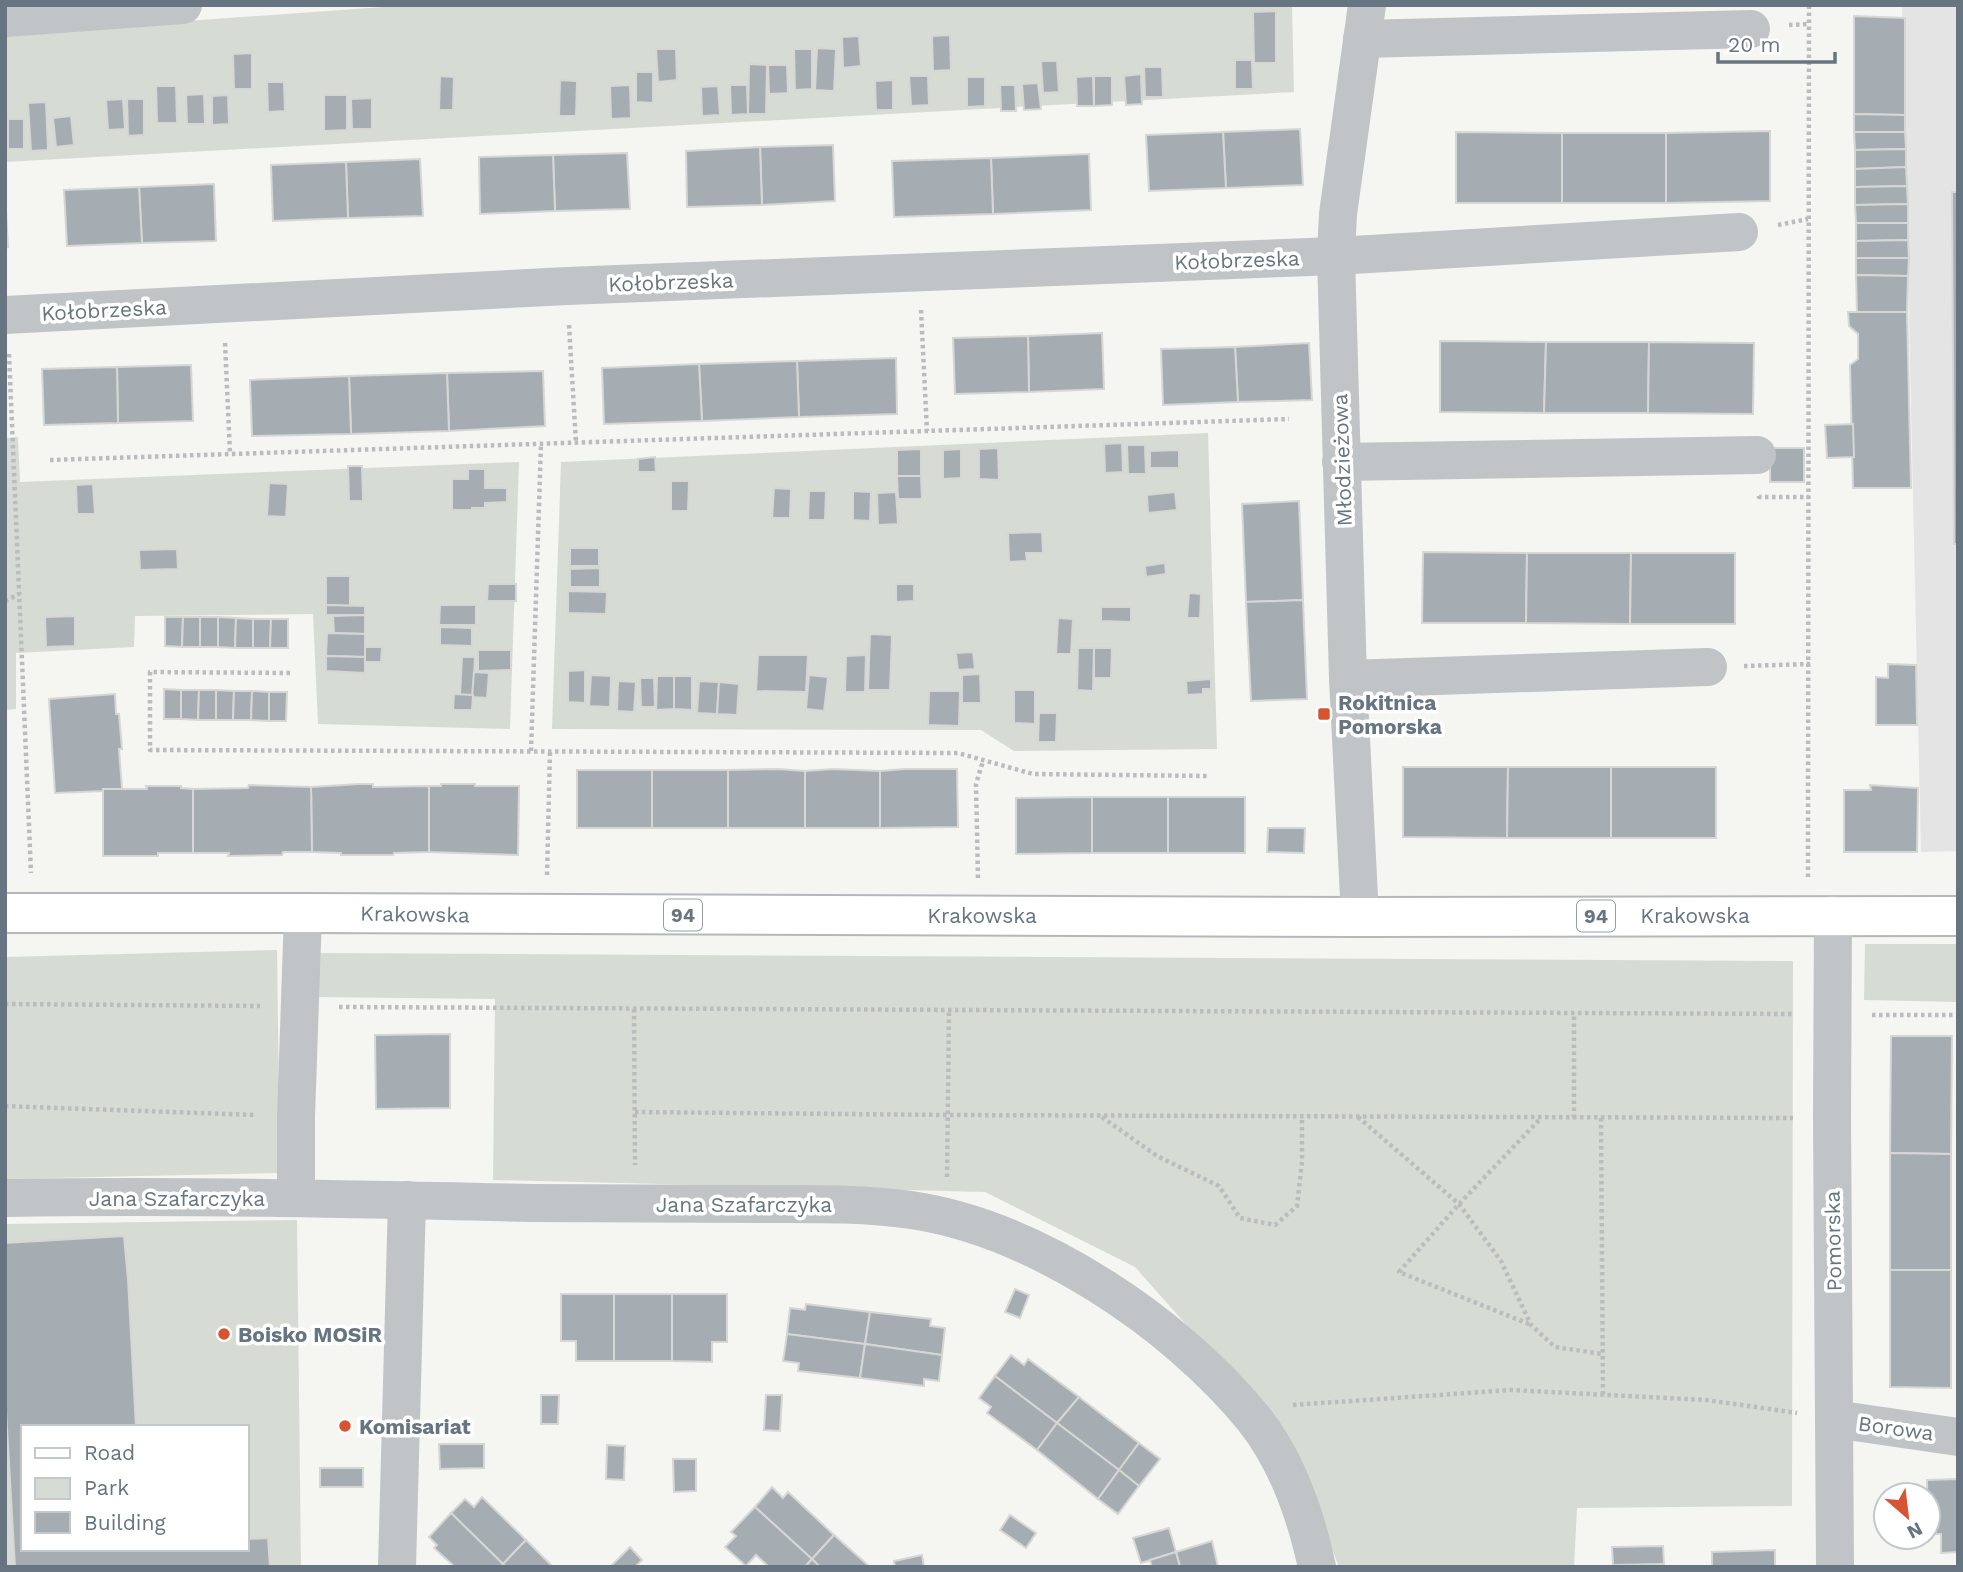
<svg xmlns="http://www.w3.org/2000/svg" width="1963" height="1572" font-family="'Work Sans',sans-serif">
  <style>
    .built { fill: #e3e4e3 }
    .green { fill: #d6dcd3; fill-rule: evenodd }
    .building { fill: #a6adb2; stroke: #d6d6d4; stroke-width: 2 }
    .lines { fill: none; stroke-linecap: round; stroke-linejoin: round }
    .major-casing { stroke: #b4b8bb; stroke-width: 42 }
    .path { stroke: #babcbe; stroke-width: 4.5; stroke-dasharray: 3.5 3.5; stroke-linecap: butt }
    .minor { stroke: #c0c4c7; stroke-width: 38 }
    .major { stroke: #fff; stroke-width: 38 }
    .poi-dot { fill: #d75430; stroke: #fff; stroke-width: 2.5 }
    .labels { text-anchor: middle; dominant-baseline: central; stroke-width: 7; stroke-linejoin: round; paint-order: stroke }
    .shield { fill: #fff; stroke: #949ea7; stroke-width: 2 }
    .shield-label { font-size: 19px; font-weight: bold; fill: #667581 }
    .street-label { font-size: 21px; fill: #667581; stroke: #fff }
    .poi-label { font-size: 21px; font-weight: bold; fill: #667581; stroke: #fff; text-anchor: start }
  </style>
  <rect width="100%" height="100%" fill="#f5f5f2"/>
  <polygon class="built" points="1902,5 1958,5 1958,851 1921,852"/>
  <g class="green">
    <polygon points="411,5 1292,5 1294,92 5,162 5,34"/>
    <polygon points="1208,433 1217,749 1014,751 981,730 552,729 561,462"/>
    <polygon points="18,437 20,482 519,462 510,729 318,724 313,614 135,616 134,647 16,653 16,709 5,710 5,438"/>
    <polygon points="1865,944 1958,944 1958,1002 1864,1000"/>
    <polygon points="277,950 280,1173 5,1179 5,957"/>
    <polygon points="317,953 1793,961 1792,1506 1577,1508 1574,1567 1339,1567 1291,1443 1135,1267 985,1192 493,1180 495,999 315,997"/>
    <path d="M297,1220l4,347h-296v-343zM23,1427h224v122h-224z"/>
  </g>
  <g class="building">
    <polygon points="1276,11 1276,63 1254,63 1253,12"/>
    <polygon points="1854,16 1905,18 1905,115 1854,114"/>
    <polygon points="950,35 951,70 933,71 932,36"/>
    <polygon points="859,36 861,66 843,68 842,37"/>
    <polygon points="817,48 836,49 834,91 815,90"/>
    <polygon points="656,49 676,49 677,80 658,82"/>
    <polygon points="794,49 812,49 812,89 795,90"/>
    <polygon points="252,53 252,89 234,89 233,54"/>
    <polygon points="1235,60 1252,60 1253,89 1235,89"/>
    <polygon points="1041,61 1057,61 1059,92 1043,93"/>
    <polygon points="749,64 767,65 766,114 748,114"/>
    <polygon points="768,65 787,65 788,93 769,94"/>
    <polygon points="1144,67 1162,67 1163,97 1145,97"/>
    <polygon points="636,72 653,72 653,103 636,102"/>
    <polygon points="1141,74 1142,104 1126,105 1124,76"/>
    <polygon points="440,76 454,77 453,110 439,110"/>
    <polygon points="909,76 928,76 929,105 911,106"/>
    <polygon points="1093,76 1094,106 1077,106 1076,77"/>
    <polygon points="1094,76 1112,76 1112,105 1094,106"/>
    <polygon points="967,77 985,77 985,106 967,107"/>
    <polygon points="560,80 577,81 576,116 559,116"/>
    <polygon points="893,80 893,110 876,110 875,81"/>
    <polygon points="267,82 284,82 285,111 268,112"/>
    <polygon points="1038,83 1041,109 1024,110 1022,84"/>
    <polygon points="630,85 631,118 611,119 610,86"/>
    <polygon points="730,85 747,85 748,114 731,115"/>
    <polygon points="1000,85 1015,85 1016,111 1001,111"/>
    <polygon points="156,86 176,86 177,123 157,123"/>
    <polygon points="718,86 720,115 702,116 701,87"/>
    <polygon points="204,94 205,124 187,124 186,95"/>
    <polygon points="228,95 229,124 212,125 212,96"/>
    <polygon points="324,95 347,95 347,130 324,131"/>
    <polygon points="372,98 372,129 352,129 351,99"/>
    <polygon points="123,99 125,129 108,130 106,100"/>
    <polygon points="127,99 144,99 144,135 128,136"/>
    <polygon points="46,102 48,150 31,151 28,103"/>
    <polygon points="1854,114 1905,115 1905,132 1854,132"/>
    <polygon points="71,116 74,145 56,147 53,118"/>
    <rect x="8" y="119" width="16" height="30"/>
    <polygon points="1300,129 1303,185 1226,188 1223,132"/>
    <polygon points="1770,131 1770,201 1666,203 1666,133"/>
    <polygon points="1223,132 1226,188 1149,191 1146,135"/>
    <polygon points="1456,132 1562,133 1562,203 1456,203"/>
    <polygon points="1854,132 1905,132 1906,149 1855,150"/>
    <rect x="1562" y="133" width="104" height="70"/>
    <polygon points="833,145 835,201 762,205 760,147"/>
    <polygon points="760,147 762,205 687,207 686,151"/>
    <polygon points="1906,149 1906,167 1855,169 1855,150"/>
    <polygon points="627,153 630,209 555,211 553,155"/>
    <polygon points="1089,154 1091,210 993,214 991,158"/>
    <polygon points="553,155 555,211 480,214 479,157"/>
    <polygon points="991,158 993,214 894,217 892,161"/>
    <polygon points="420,159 423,216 348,218 346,162"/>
    <polygon points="346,162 348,218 273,221 271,165"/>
    <polygon points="1906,167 1907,186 1855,187 1855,169"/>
    <polygon points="214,184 216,241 142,243 139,187"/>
    <polygon points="1907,186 1908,204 1855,205 1855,187"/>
    <polygon points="139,187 142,243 67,246 64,190"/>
    <polygon points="5,191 8,247 5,248"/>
    <polygon points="1952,192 1958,192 1958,544 1954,544"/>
    <polygon points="1908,204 1908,223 1856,223 1855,205"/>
    <polygon points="1856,223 1908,223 1908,240 1856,241"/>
    <polygon points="1908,240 1909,258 1856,258 1856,241"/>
    <polygon points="1856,258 1909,258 1908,276 1856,275"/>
    <polygon points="1856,275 1908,276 1907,312 1857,312"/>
    <polygon points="1848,312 1907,312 1911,488 1853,488 1850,365 1858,359 1858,334 1849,326"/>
    <polygon points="1102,333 1104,389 1029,392 1028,336"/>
    <polygon points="1028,336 1029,392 955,394 953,338"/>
    <polygon points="1440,341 1546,342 1544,413 1440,412"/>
    <polygon points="1546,342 1649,342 1648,413 1544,413"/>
    <polygon points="1649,342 1754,343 1753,414 1648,413"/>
    <polygon points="1309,343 1312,400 1238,402 1235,347"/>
    <polygon points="1235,347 1238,402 1163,405 1161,349"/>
    <polygon points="896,358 897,414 799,417 797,361"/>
    <polygon points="797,361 799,417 702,421 699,364"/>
    <polygon points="699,364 702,421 604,424 602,368"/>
    <polygon points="191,365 193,421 118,423 117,367"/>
    <polygon points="117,367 118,423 44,425 42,369"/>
    <polygon points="543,371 545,426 449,431 447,373"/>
    <polygon points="447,373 449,431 351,434 349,376"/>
    <polygon points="349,376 351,434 252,436 250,380"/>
    <polygon points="1853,424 1854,457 1827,458 1825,425"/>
    <polygon points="1122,443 1123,472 1105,473 1104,444"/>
    <polygon points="1127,445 1145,445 1146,474 1128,474"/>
    <polygon points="998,448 999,480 979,479 979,449"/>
    <rect x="1770" y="448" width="34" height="34"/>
    <polygon points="921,449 921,476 897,476 897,450"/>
    <polygon points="961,449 961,478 943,479 943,450"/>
    <polygon points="1179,450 1179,468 1150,468 1150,451"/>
    <polygon points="655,457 656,472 638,472 638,459"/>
    <polygon points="348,466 362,466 363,501 349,501"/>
    <polygon points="468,469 485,469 485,488 507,488 507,502 485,503 485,508 472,508 472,510 452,510 452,479 468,479"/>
    <polygon points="897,476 921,476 922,499 898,499"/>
    <polygon points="671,481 689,481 688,511 671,511"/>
    <polygon points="269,483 288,484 286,517 267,516"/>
    <polygon points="93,484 95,514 77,514 76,485"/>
    <polygon points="774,488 791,489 790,518 772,518"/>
    <polygon points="809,491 826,491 825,520 808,520"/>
    <polygon points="853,491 871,492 870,521 853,520"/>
    <polygon points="896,492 898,524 878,525 877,493"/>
    <polygon points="1175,492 1177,510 1148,513 1147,495"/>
    <polygon points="1299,501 1303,600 1246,602 1242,504"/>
    <polygon points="1042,532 1043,553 1026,553 1027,561 1009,562 1008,533"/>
    <rect x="570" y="548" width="29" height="18"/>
    <polygon points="177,549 178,569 140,570 139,550"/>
    <polygon points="1423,552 1527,553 1526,623 1422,623"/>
    <polygon points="1527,553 1631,553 1630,624 1526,623"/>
    <polygon points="1631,553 1735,553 1735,624 1630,624"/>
    <polygon points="1165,563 1166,574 1146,577 1145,566"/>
    <polygon points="600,568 600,587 570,587 570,569"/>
    <polygon points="326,576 350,576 350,606 326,605"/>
    <polygon points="488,584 516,584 516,601 487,601"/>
    <polygon points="896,584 914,584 914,601 896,602"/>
    <polygon points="568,591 607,592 606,614 568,613"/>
    <polygon points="1189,593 1201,594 1200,618 1187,618"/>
    <polygon points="1303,600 1307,699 1251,701 1246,602"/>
    <polygon points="326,605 365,606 365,615 326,615"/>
    <polygon points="440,605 476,605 476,625 439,625"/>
    <polygon points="1101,607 1131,607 1131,622 1101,621"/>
    <polygon points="365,615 365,634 334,633 333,616"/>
    <polygon points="75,616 75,646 46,647 45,617"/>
    <polygon points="165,617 183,617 182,647 165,646"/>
    <polygon points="183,617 200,617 200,647 182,647"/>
    <rect x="200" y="617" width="18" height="30"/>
    <polygon points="218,617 236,618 235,648 218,647"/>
    <polygon points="236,618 253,619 253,648 235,648"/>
    <polygon points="1058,618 1073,619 1071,654 1056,654"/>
    <polygon points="253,619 271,619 270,648 253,648"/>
    <polygon points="271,619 288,619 288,648 270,648"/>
    <polygon points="440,627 472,628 472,646 440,645"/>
    <polygon points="327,633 365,634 365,657 326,656"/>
    <polygon points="870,634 892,635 890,690 868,690"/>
    <polygon points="365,647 382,647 381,662 365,662"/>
    <polygon points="1078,648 1094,648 1093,691 1077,690"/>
    <polygon points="1094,648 1112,648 1111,678 1094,678"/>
    <polygon points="478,650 511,650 511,670 478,671"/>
    <polygon points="973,652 975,669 958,670 956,653"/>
    <polygon points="758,655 808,655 806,692 756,691"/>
    <polygon points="866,655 865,692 845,692 846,656"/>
    <polygon points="326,656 365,657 365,673 326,671"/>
    <polygon points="462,657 475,657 473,695 460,695"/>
    <polygon points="1888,664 1916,665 1917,725 1876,725 1876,677 1888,678"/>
    <polygon points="585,670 585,703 568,702 568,671"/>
    <polygon points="474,672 489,673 487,698 472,697"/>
    <polygon points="980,674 981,703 962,703 962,675"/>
    <polygon points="591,675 611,676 610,707 589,706"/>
    <polygon points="809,675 828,677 824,711 806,709"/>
    <polygon points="657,676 674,676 674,709 656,710"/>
    <polygon points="674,676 692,676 692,710 674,709"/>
    <polygon points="640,678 654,678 655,707 641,707"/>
    <polygon points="1211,679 1211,689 1203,689 1203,694 1187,695 1186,681"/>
    <polygon points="618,681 636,682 634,712 617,711"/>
    <polygon points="699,681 719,682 717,714 697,713"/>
    <polygon points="719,682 739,684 737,715 717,714"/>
    <polygon points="164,689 181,690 181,719 164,719"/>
    <polygon points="181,690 199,690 198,720 181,719"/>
    <polygon points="199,690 216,690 216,720 198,720"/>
    <polygon points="216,690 234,691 233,720 216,720"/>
    <polygon points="1014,690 1035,690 1035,724 1014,723"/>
    <polygon points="234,691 252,691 251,720 233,720"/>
    <polygon points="252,691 269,692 269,721 251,720"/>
    <polygon points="929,691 960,691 959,726 928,725"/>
    <polygon points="269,692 287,692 286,721 269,721"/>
    <polygon points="115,694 116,714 119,714 122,749 119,749 122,789 103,789 104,791 55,793 49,699"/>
    <polygon points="454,694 473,695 472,710 453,710"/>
    <polygon points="1039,713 1057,713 1056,742 1038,742"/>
    <polygon points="1403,767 1508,767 1507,838 1403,837"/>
    <polygon points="1508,767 1611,767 1611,838 1507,838"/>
    <rect x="1611" y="767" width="105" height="71"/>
    <polygon points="777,769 805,771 805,828 728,828 728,770"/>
    <polygon points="833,769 880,771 880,828 805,828 805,771"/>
    <polygon points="905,769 957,769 958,827 880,828 880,771"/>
    <rect x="577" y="770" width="75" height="58"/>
    <rect x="652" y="770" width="76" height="58"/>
    <polygon points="359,784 373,784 373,787 429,786 429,852 394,853 393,855 341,855 341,853 312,852 311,787"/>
    <polygon points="441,784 475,784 475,786 519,786 518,855 429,852 429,786 441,786"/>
    <polygon points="249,785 311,787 312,852 283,852 282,855 228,856 229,853 193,853 193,789 248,788"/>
    <polygon points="1870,785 1918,788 1917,852 1844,852 1844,790 1871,790"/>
    <polygon points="146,786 181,786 181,788 193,789 193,853 158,853 158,856 103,856 103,789 147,789"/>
    <polygon points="1092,797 1092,853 1016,854 1016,798"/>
    <rect x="1092" y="797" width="76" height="56"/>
    <rect x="1168" y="797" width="77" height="56"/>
    <polygon points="1268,828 1305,828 1304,853 1267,852"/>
    <polygon points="450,1034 450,1108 376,1109 375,1035"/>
    <polygon points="1891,1036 1952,1036 1951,1154 1890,1153"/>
    <polygon points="1890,1153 1951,1154 1951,1270 1890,1270"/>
    <polygon points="124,1236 128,1279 136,1427 23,1427 23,1549 247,1549 247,1539 268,1538 270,1567 15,1567 5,1394 5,1243"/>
    <polygon points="1890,1270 1951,1270 1951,1388 1890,1387"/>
    <polygon points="1015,1289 1029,1295 1020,1318 1005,1312"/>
    <polygon points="561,1294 614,1294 614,1361 576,1361 576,1341 561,1341"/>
    <rect x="614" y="1294" width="58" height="67"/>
    <polygon points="672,1294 727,1294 727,1342 712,1342 712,1362 672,1361"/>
    <polygon points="806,1304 870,1312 865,1344 787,1334 790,1308 805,1310"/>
    <polygon points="870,1312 931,1319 930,1326 945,1328 942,1355 865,1344"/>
    <polygon points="787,1334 865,1344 860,1378 798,1371 799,1363 783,1361"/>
    <polygon points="865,1344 942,1355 939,1381 924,1379 924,1386 860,1378"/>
    <polygon points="1011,1355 1024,1365 1028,1359 1079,1397 1057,1423 995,1376"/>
    <polygon points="995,1376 1057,1423 1037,1450 987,1413 991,1407 979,1398"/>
    <polygon points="541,1395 559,1395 558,1424 541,1424"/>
    <polygon points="766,1395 782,1395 780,1431 764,1430"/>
    <polygon points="1079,1397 1139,1443 1119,1470 1057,1423"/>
    <polygon points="1057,1423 1119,1470 1098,1499 1037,1450"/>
    <polygon points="1139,1443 1160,1459 1139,1486 1119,1470"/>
    <polygon points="439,1444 484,1444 484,1468 440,1469"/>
    <polygon points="607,1445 625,1446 624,1480 606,1479"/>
    <polygon points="673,1459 696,1459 696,1491 674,1492"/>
    <rect x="320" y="1468" width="43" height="19"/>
    <polygon points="1119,1470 1139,1486 1118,1514 1098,1499"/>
    <polygon points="1958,1479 1958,1552 1941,1553 1941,1534 1928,1534 1927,1480"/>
    <polygon points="772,1487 783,1498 788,1492 834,1535 812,1559 755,1507"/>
    <polygon points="482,1497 526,1540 503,1564 451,1513 465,1499 474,1507"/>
    <polygon points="755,1507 812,1559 805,1567 769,1567 756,1555 746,1566 725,1547 736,1536 731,1532"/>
    <polygon points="451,1513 503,1564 501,1567 455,1567 434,1548 437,1545 429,1537"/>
    <polygon points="1010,1515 1036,1533 1026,1548 1000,1530"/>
    <polygon points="1169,1528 1176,1552 1141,1563 1133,1538"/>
    <polygon points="834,1535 870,1567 820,1567 812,1559"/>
    <polygon points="526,1540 553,1567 506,1567 503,1564"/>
    <polygon points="1212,1541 1218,1567 1180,1567 1176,1552"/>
    <polygon points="1663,1546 1664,1564 1613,1565 1612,1547"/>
    <polygon points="630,1547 642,1560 635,1567 610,1567"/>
    <polygon points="1775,1550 1775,1567 1712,1567 1712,1552"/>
    <polygon points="1176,1552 1180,1567 1152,1567 1150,1560"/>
    <polygon points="922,1555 924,1567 895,1567 894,1561"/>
    <polygon points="812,1559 820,1567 805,1567"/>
    <polygon points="1664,1564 1664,1567 1636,1567 1636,1565"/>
  </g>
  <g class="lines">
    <defs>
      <polyline id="major" points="5,913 303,913 1360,917 1958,916"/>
    </defs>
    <use href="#major" class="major-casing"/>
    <g class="path">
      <polyline points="1789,25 1809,24"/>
      <polyline points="1778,225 1808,219"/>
      <polyline points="921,310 927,431"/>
      <polyline points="569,325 576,443"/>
      <polyline points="225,343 230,454"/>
      <polyline points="9,354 31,873"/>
      <polyline points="50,460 1289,419"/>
      <polyline points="1759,496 1759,497 1809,497"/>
      <polyline points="5,601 19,594"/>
      <polyline points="1744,666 1810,664"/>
      <polyline points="290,673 150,672 150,750 958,753 1033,774 1207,776"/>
      <polyline points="531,751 541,444"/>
      <polyline points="547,875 550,751"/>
      <polyline points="1808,877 1809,5"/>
      <polyline points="978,878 976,784 983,761"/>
      <polyline points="5,1004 260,1006"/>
      <polyline points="339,1007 1793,1014"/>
      <polyline points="634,1009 635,1165"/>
      <polyline points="1872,1015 1958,1015"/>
      <polyline points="5,1106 256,1115"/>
      <polyline points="635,1112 948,1115 1793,1118"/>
      <polyline points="1102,1117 1157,1156 1219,1186 1240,1218 1275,1225 1297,1206 1302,1162 1302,1117"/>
      <polyline points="1358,1117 1459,1204 1501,1261 1531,1325 1555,1347 1603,1354"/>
      <polyline points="1574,1118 1574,1014"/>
      <polyline points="1601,1118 1603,1395"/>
      <polyline points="947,1177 949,1011"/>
      <polyline points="1529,1324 1399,1272 1459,1204 1540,1119"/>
      <polyline points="1293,1405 1511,1390 1706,1400 1797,1413"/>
    </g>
    <g class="minor">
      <polyline points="5,18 183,5"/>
      <polyline points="1362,39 1751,29"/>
      <polyline points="5,315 567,286 1336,256 1739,232"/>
      <polyline points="1341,462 1757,455"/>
      <polyline points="1348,679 1708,667"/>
      <polyline points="1833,915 1832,1118 1835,1567"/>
      <polyline points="1360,917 1348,679 1336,256 1338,214 1367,5"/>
      <path d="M5,1198c176,-3 352,1 527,5 77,1 154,0 230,1 50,0 100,-1 149,6 123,18 264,112 342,208 33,41 53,98 64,149"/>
      <polyline points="296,1198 296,1117 303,913"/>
      <polyline points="1834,1419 1958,1437"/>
      <polyline points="397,1567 407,1200"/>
    </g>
    <use href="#major" class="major"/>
  </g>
  <g class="poi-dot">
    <rect x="1317" y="707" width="14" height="14" rx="3.5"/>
    <circle cx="224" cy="1334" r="7"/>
    <circle cx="345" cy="1426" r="7"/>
  </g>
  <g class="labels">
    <g class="shield">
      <rect x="664" y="899.5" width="38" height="31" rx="5"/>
      <rect x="1577" y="900.5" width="38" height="31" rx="5"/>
    </g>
    <g class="shield-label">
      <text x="683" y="915">94</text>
      <text x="1596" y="916">94</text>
    </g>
    <g class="street-label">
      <text transform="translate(1237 260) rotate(-2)">Kołobrzeska</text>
      <text transform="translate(671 282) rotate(-2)">Kołobrzeska</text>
      <text transform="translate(104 310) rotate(-3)">Kołobrzeska</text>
      <text transform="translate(1342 460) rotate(-92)">Młodzieżowa</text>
      <text transform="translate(415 914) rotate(1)">Krakowska</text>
      <text x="982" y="915">Krakowska</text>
      <text x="1695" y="915">Krakowska</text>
      <text x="177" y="1198">Jana Szafarczyka</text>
      <text x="744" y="1204">Jana Szafarczyka</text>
      <text transform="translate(1833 1241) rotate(-91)">Pomorska</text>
      <text transform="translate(1896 1428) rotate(8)">Borowa</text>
    </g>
    <g class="poi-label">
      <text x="1338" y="702">Rokitnica<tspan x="1338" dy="24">Pomorska</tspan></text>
      <text x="238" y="1334">Boisko MOSiR</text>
      <text x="359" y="1426">Komisariat</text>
    </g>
  </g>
  <rect width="1963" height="1572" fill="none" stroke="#667581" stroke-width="14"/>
  <rect x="21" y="1425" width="228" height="126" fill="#ffffff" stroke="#c2c8cd" stroke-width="2"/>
  <rect x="35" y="1448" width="35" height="10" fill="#ffffff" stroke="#c2c8cd" stroke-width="2"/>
  <text x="84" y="1460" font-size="21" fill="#667581">Road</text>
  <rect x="35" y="1478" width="35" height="21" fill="#d6dcd3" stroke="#c2c8cd" stroke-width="2"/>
  <text x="84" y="1495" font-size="21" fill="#667581">Park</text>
  <rect x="35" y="1512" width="35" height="21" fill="#a6adb2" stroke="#c2c8cd" stroke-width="2"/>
  <text x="84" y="1530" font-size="21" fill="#667581">Building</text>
  <g transform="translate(1907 1516) rotate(152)"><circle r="33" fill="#ffffff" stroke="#c2c8cd" stroke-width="2"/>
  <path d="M0-5L12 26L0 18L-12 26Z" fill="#d75430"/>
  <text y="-10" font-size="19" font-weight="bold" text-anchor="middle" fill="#667581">N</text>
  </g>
  <path d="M1718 52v10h117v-10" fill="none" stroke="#667581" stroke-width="3.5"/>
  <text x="1728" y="52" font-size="21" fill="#667581" stroke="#ffffff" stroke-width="5" paint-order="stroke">20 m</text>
</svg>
